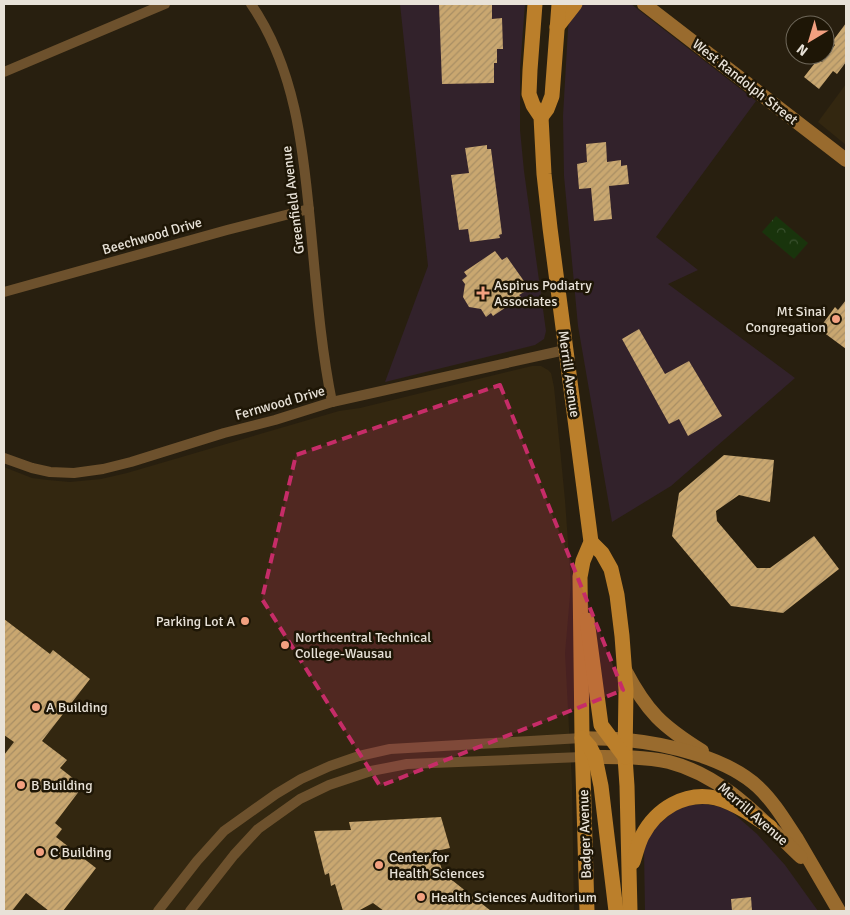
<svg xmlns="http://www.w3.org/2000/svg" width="850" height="915" font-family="Signika,sans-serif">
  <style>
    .commercial { fill: #32222b }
    .built { fill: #332710 }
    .park { fill: url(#park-crowns) }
    .building { fill: url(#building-hatch) }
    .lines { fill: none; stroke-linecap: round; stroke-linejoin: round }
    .street { stroke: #6d512d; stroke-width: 10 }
    .secondary { stroke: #996b2e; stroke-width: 14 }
    .primary { stroke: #bb7f2b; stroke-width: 15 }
    .marked { fill: #c62c68; fill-opacity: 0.2; stroke: #c62c68; stroke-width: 4; stroke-dasharray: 10 6; stroke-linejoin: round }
    .poi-dot { fill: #f2a080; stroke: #1e1606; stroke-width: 2 }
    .labels { text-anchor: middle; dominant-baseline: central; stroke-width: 5; stroke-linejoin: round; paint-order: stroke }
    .street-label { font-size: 14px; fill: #e8e2d8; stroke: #1e1606 }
    .poi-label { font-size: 14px; fill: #e8e2d8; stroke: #1e1606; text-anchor: start }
  </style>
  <defs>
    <pattern id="park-crowns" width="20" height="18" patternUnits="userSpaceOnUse" patternTransform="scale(1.25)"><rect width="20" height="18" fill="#19340c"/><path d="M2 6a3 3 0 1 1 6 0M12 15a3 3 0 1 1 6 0" fill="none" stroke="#3a512f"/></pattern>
    <pattern id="building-hatch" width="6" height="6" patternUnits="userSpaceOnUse" patternTransform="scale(1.25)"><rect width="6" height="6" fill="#c9a770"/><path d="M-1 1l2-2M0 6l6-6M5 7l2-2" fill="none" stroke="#a88e64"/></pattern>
  </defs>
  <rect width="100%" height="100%" fill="#281f0f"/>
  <g class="commercial">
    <polygon points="400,4 525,4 520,69 520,130 524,171 546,331 544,339 535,345 385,382 428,266"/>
    <polygon points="583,4 631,4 756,101 656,237 698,270 668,284 795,378 671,486 612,522 578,326 564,176 563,116 568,29 569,22 576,11"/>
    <polygon points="705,804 717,806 732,812 757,834 785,865 818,911 645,911 644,851 647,840 658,825 673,812 688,805"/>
  </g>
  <g class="built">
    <polygon points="846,84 846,145 818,122"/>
    <polygon points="532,366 541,366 548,370 551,373 554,387 565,500 571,584 565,653 572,784 574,911 4,911 4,467 32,478 48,480 70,482 101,479 127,473 339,411 360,408"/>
  </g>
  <polygon class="park" points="776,216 808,243 794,259 762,232"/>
  <g class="building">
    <polygon points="439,4 492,4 492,19 502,18 503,49 497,49 497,63 494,63 494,83 442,84"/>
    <polygon points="846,23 846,62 837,74 833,71 819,89 804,77 818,59 822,62 835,45 832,42"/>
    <polygon points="606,142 607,162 621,160 621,166 627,165 629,184 609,186 612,219 594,221 591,188 579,189 577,164 587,162 586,144"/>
    <polygon points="487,145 487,149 491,149 502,234 499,235 500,238 470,242 468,229 459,230 451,175 469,173 465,148"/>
    <polygon points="495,251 502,260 507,257 526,284 521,287 524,292 519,295 521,297 493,316 491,313 486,317 481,309 469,307 463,297 465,284 462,280 467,276 464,272"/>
    <polygon points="846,300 846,349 819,329 835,307 838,310"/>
    <polygon points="639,329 665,374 689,361 722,416 688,436 679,419 669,424 622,339"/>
    <polygon points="724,455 774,460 770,502 739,495 716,511 717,521 757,568 770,568 814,536 839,569 783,613 731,606 672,536 679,493"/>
    <polygon points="4,619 50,654 53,650 90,679 42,741 67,760 60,768 83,786 55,823 62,829 56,837 96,868 63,911 49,911 26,893 12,911 4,911 4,755 14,742 4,735"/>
    <polygon points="441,817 450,848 436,851 443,873 491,911 384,911 373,903 358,911 343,911 335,884 331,886 329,873 325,875 314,831 351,830 349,822"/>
    <polygon points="751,897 752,911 732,911 731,899"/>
  </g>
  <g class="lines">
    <g class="street">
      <path d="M251,4c44,64 52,142 59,217 6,61 10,122 22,181"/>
      <polyline points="4,72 165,4"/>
      <polyline points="4,292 227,230 309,209"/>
      <polyline points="4,458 32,468 50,472 74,473 103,469 131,462 224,433 275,420 332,402 565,350"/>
      <polyline points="158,911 197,861 224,831 276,794 301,779 330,766 359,756 390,749 582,738"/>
      <polyline points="190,911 234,855 258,829 300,799 329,785 371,771 407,764 582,757"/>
    </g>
    <g class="secondary">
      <polyline points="644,4 846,160"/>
      <path d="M625,670c22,42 37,56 77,81"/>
      <path d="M582,738c15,1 30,0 45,2 41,4 100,18 131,47 16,15 27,34 39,52 14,24 28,48 42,72"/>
      <path d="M586,757c27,0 56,-1 83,5 55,14 93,58 132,95"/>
    </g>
    <g class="primary">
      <polyline points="535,4 530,70 529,94 533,105 541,117 544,174 550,228 591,542 583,561 580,577 582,738 587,911"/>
      <polyline points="557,27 575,4"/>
      <polyline points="541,117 547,109 552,96 559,4"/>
      <polyline points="591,542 602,553 611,569 617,595 622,636 626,690 625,757 627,786 630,911"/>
      <polyline points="587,620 601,725 625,757"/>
      <polyline points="582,738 590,747 595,757 601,786 616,911"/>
      <path d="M633,862c3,-9 5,-18 9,-26 14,-27 43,-45 74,-38 19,5 38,18 54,29"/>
    </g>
  </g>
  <path class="marked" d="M500,385l123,305 -243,96 -118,-187 34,-144z"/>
  <g class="poi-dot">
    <path d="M480.5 285.5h5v5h5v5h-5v5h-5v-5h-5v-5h5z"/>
    <circle cx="836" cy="319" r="5"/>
    <circle cx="245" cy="621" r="5"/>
    <circle cx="285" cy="645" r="5"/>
    <circle cx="36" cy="707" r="5"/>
    <circle cx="21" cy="785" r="5"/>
    <circle cx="40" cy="852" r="5"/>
    <circle cx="379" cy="865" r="5"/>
    <circle cx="421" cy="897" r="5"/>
  </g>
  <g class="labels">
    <g class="street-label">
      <text transform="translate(745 82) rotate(38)">West Randolph Street</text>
      <text transform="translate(293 200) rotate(-97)">Greenfield Avenue</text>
      <text transform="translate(152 236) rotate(-16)">Beechwood Drive</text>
      <text transform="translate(569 374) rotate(82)">Merrill Avenue</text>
      <text transform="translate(280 403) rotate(-16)">Fernwood Drive</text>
      <text transform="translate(753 814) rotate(41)">Merrill Avenue</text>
      <text transform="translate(585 834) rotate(-92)">Badger Avenue</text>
    </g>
    <g class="poi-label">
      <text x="494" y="285">Aspirus Podiatry<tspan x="494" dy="16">Associates</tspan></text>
      <text x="826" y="311" text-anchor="end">Mt Sinai<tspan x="826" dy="16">Congregation</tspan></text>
      <text x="235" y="621" text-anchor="end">Parking Lot A</text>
      <text x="295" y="637">Northcentral Technical<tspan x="295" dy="16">College-Wausau</tspan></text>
      <text x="46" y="707">A Building</text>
      <text x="31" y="785">B Building</text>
      <text x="50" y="852">C Building</text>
      <text x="389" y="857">Center for<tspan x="389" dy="16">Health Sciences</tspan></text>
      <text x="431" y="897">Health Sciences Auditorium</text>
    </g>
  </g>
  <rect width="850" height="915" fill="none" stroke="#e8e2d8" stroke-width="10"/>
  <g transform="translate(810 40) rotate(218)"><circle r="24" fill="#1e1606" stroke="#6f685a"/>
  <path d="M0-4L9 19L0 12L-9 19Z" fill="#f2a080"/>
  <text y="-8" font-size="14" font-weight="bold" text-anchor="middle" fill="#e8e2d8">N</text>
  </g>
</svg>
